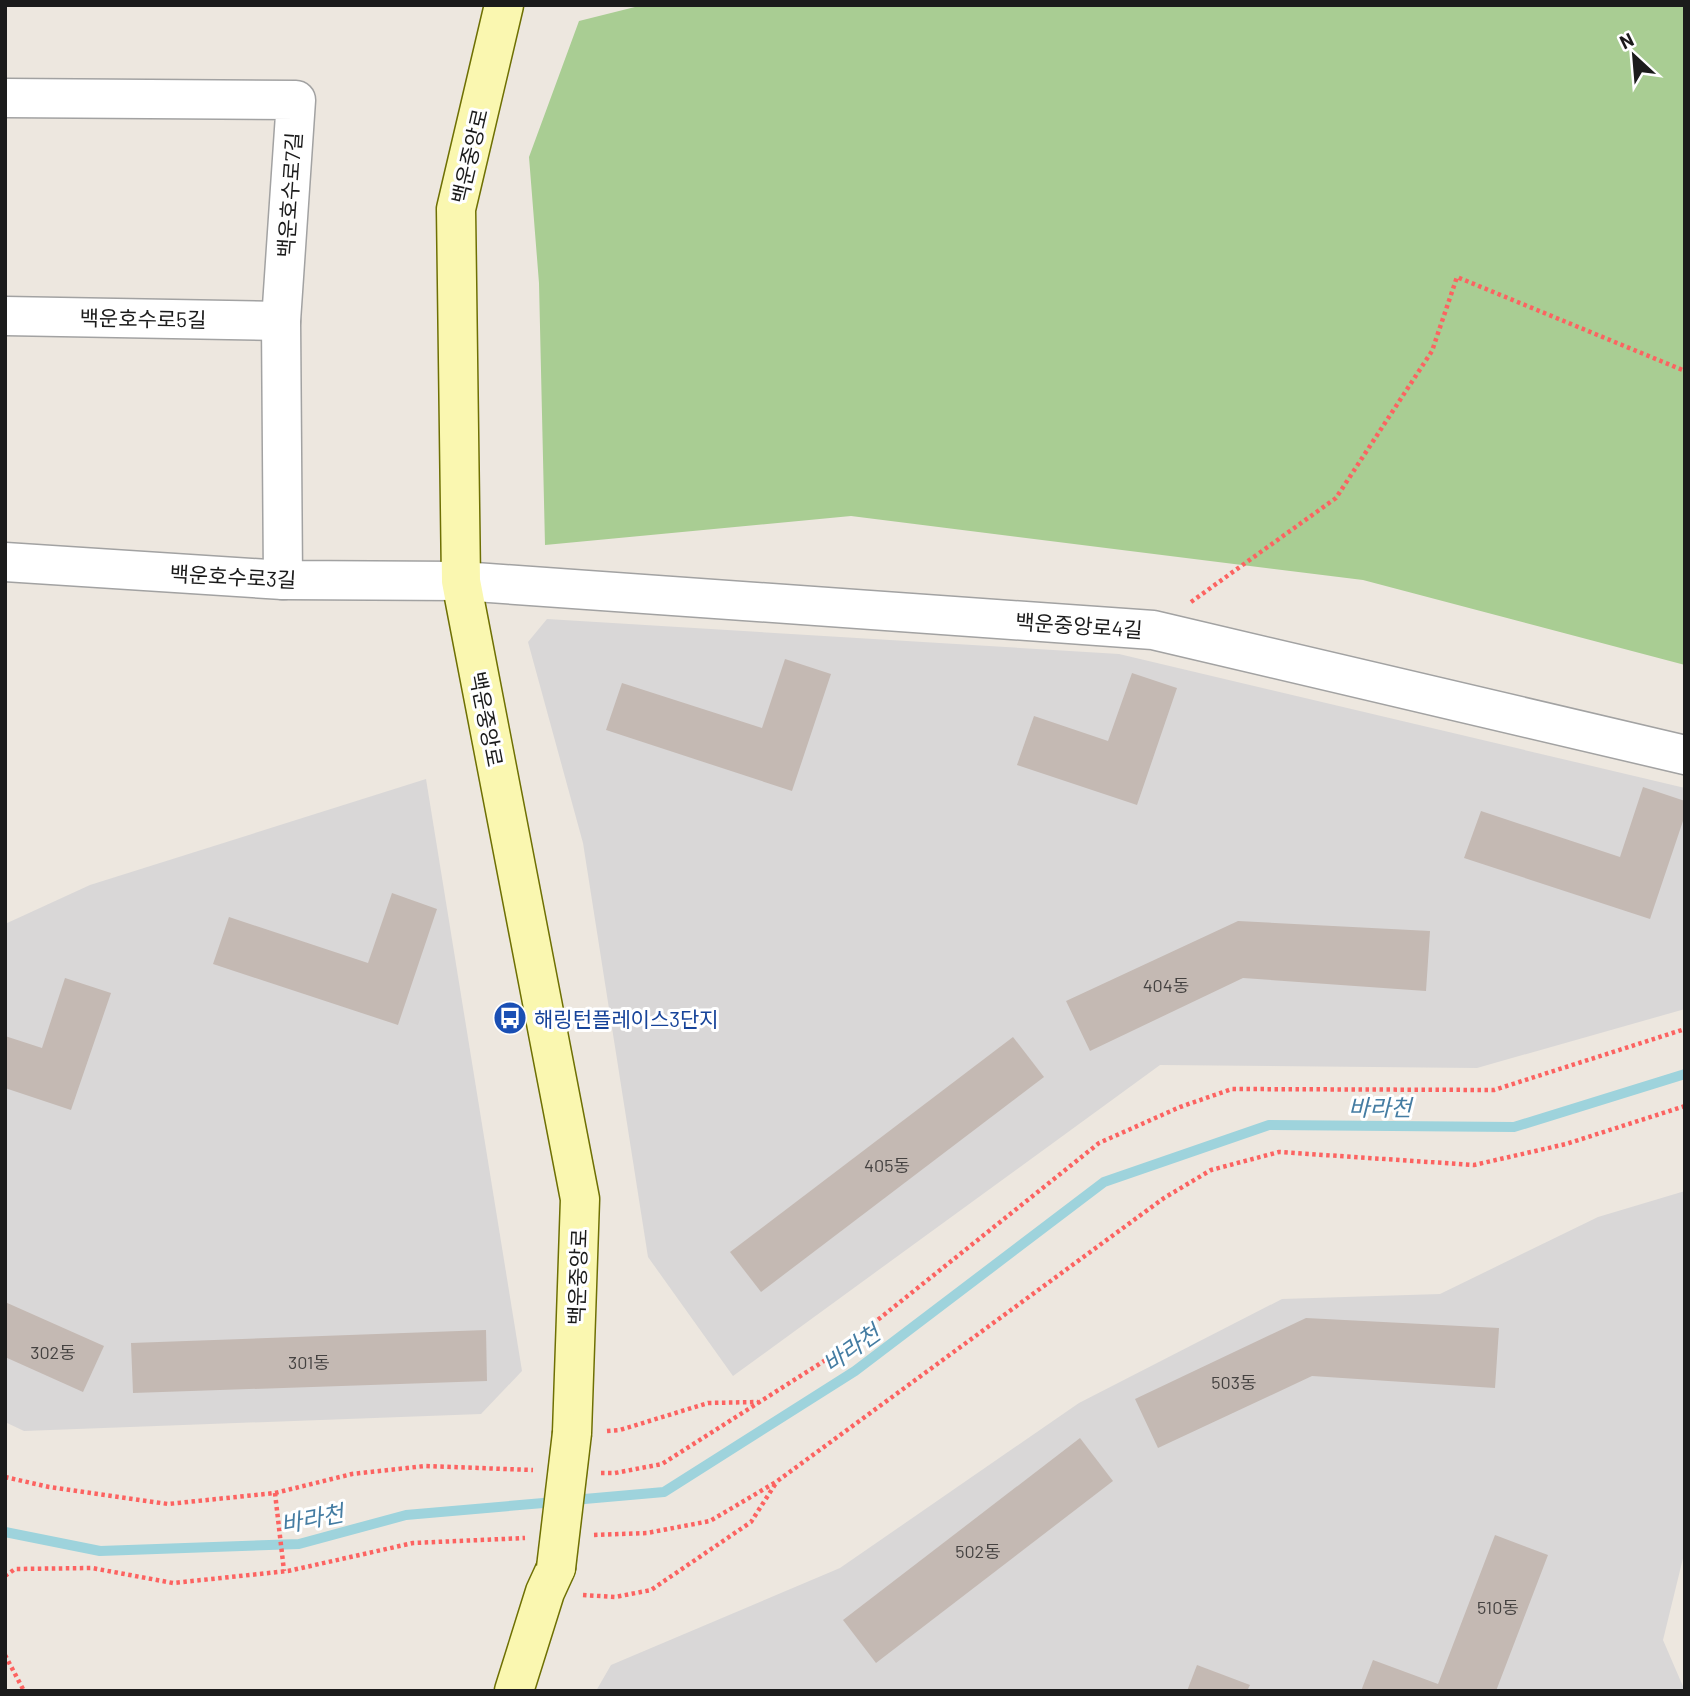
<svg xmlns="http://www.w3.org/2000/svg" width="1690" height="1696" font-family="Barlow,'Noto Sans KR',sans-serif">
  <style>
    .residential { fill: #d9d7d7 }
    .forest { fill: #a9cd93 }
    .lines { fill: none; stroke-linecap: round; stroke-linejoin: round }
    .stream { stroke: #9ed3dc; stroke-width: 10 }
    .building { fill: #c4b9b3 }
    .street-casing { stroke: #a2a2a2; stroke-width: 41 }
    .secondary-casing { stroke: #6e7003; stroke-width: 41 }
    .path { stroke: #fc6361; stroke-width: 4.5; stroke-dasharray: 3.5 3.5; stroke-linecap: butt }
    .street { stroke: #fff; stroke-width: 38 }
    .secondary { stroke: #faf7b0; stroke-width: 38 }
    .secondary-bridge-casing { stroke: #6e7003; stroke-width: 41; stroke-linecap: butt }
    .secondary-bridge { stroke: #faf7b0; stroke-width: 38 }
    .labels { text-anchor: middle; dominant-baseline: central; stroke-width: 6; stroke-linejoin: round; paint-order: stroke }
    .number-label { font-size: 18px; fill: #454241 }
    .street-label { font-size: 21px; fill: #1b1b1b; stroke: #fff }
    .transit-label { font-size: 21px; fill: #164399; stroke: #fff; text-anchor: start }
    .water-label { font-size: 23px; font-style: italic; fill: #447ca2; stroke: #fff }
  </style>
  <rect width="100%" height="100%" fill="#ede7df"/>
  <g class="residential">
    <polygon points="547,619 1119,654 1685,788 1685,1009 1477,1068 1160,1065 733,1376 648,1257 583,843 528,642"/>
    <polygon points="426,779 522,1371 481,1414 24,1431 5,1422 5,924 90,885"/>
    <polygon points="1685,1191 1685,1550 1663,1640 1685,1691 596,1691 611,1665 840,1568 1079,1403 1282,1299 1440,1294 1598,1217"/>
  </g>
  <polygon class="forest" points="643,5 1685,5 1685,665 1363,580 851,516 545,545 539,283 529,157 579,21"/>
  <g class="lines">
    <g class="stream">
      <polyline points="573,1500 664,1492 855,1371 1104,1182 1269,1125 1514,1127 1685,1074"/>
      <polyline points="5,1532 100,1551 299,1544 406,1515 555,1502"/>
    </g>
  </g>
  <g class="building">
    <polygon points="785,659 831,674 792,791 606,730 622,683 762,728"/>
    <polygon points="1132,673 1177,688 1137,805 1017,765 1034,716 1108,741"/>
    <polygon points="1643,787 1685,801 1685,815 1650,919 1464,858 1481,811 1620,857"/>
    <polygon points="392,893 437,909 398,1025 213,964 229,917 368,963"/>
    <polygon points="1238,921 1430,931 1426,991 1243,978 1090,1051 1066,1001"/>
    <polygon points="65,978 111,993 71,1110 5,1088 5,1036 42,1048"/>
    <polygon points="1013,1037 1044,1077 761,1292 730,1252"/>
    <polygon points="5,1302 104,1346 83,1392 5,1357"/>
    <polygon points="1306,1318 1499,1328 1495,1388 1312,1376 1158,1448 1135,1399"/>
    <polygon points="486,1330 487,1381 133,1393 131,1343"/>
    <polygon points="1080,1438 1113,1481 876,1663 843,1620"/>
    <polygon points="1495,1535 1548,1555 1496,1691 1361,1691 1373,1660 1438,1684"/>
    <polygon points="1197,1665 1250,1685 1247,1691 1187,1691"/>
  </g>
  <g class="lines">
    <defs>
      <g id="street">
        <polyline points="5,98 296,100 281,321 283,580"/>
        <polyline points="5,316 281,321"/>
        <polyline points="5,562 283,580 461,581 1153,630 1685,755"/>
      </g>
      <g id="secondary">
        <polyline points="504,5 456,209 461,581 580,1199 572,1433"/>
        <polyline points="514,1691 545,1592 556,1568"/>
      </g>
    </defs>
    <use href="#street" class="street-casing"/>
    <use href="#secondary" class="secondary-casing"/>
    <g class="path">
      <polyline points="1191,602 1336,498 1432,351 1457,277 1685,371"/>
      <polyline points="607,1431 620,1430 708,1403 758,1402"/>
      <polyline points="601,1473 615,1473 662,1464 835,1354 1099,1143 1180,1107 1232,1089 1494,1090 1685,1029"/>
      <polyline points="5,1477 49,1487 168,1504 275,1493 352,1474 425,1466 533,1470"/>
      <polyline points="275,1493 284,1571"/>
      <polyline points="594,1535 647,1533 710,1521 776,1482 1164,1198 1211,1170 1279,1152 1474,1165 1566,1144 1685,1106"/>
      <polyline points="5,1576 15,1569 92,1568 173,1583 288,1571 413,1543 525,1538"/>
      <polyline points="583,1595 615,1597 651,1590 751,1522 776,1483"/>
      <polyline points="5,1655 24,1691"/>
    </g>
    <use href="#street" class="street"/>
    <use href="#secondary" class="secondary"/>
    <defs>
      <polyline id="secondary-bridge" points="556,1568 572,1433"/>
    </defs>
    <use href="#secondary-bridge" class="secondary-bridge-casing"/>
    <use href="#secondary-bridge" class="secondary-bridge"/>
  </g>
  <defs>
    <symbol id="bus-disc" viewBox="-11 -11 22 22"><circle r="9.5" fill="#1a4fb4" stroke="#fff"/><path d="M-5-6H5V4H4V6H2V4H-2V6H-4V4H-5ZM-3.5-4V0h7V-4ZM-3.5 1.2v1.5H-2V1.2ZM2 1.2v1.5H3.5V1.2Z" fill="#fff"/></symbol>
  </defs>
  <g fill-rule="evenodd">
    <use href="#bus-disc" x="491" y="999" width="38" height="38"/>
  </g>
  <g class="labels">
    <g class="number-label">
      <text x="1166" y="985">404동</text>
      <text x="887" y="1165">405동</text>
      <text x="53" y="1352">302동</text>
      <text x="309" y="1362">301동</text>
      <text x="1234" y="1382">503동</text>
      <text x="978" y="1551">502동</text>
      <text x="1498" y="1607">510동</text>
    </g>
    <g class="street-label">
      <text transform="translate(469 156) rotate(-77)">백운중앙로</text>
      <text transform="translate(289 195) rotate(-86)">백운호수로7길</text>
      <text transform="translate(143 318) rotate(1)">백운호수로5길</text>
      <text transform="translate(233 576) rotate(3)">백운호수로3길</text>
      <text transform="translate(1079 625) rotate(4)">백운중앙로4길</text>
      <text transform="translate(487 719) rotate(79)">백운중앙로</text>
      <text transform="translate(577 1277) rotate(-88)">백운중앙로</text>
    </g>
    <g class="transit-label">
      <text x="534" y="1018">해링턴플레이스3단지</text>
    </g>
    <g class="water-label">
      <text x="1380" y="1107">바라천</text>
      <text transform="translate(851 1348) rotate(-35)">바라천</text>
      <text transform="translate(312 1518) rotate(-11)">바라천</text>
    </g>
  </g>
  <rect width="1690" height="1696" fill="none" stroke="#1b1b1b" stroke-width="14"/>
  <g transform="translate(1634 56) rotate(334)" stroke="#ffffff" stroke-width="5" paint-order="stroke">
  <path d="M0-5L12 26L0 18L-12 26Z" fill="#1b1b1b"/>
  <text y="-10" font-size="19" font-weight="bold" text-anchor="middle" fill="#1b1b1b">N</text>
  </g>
</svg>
